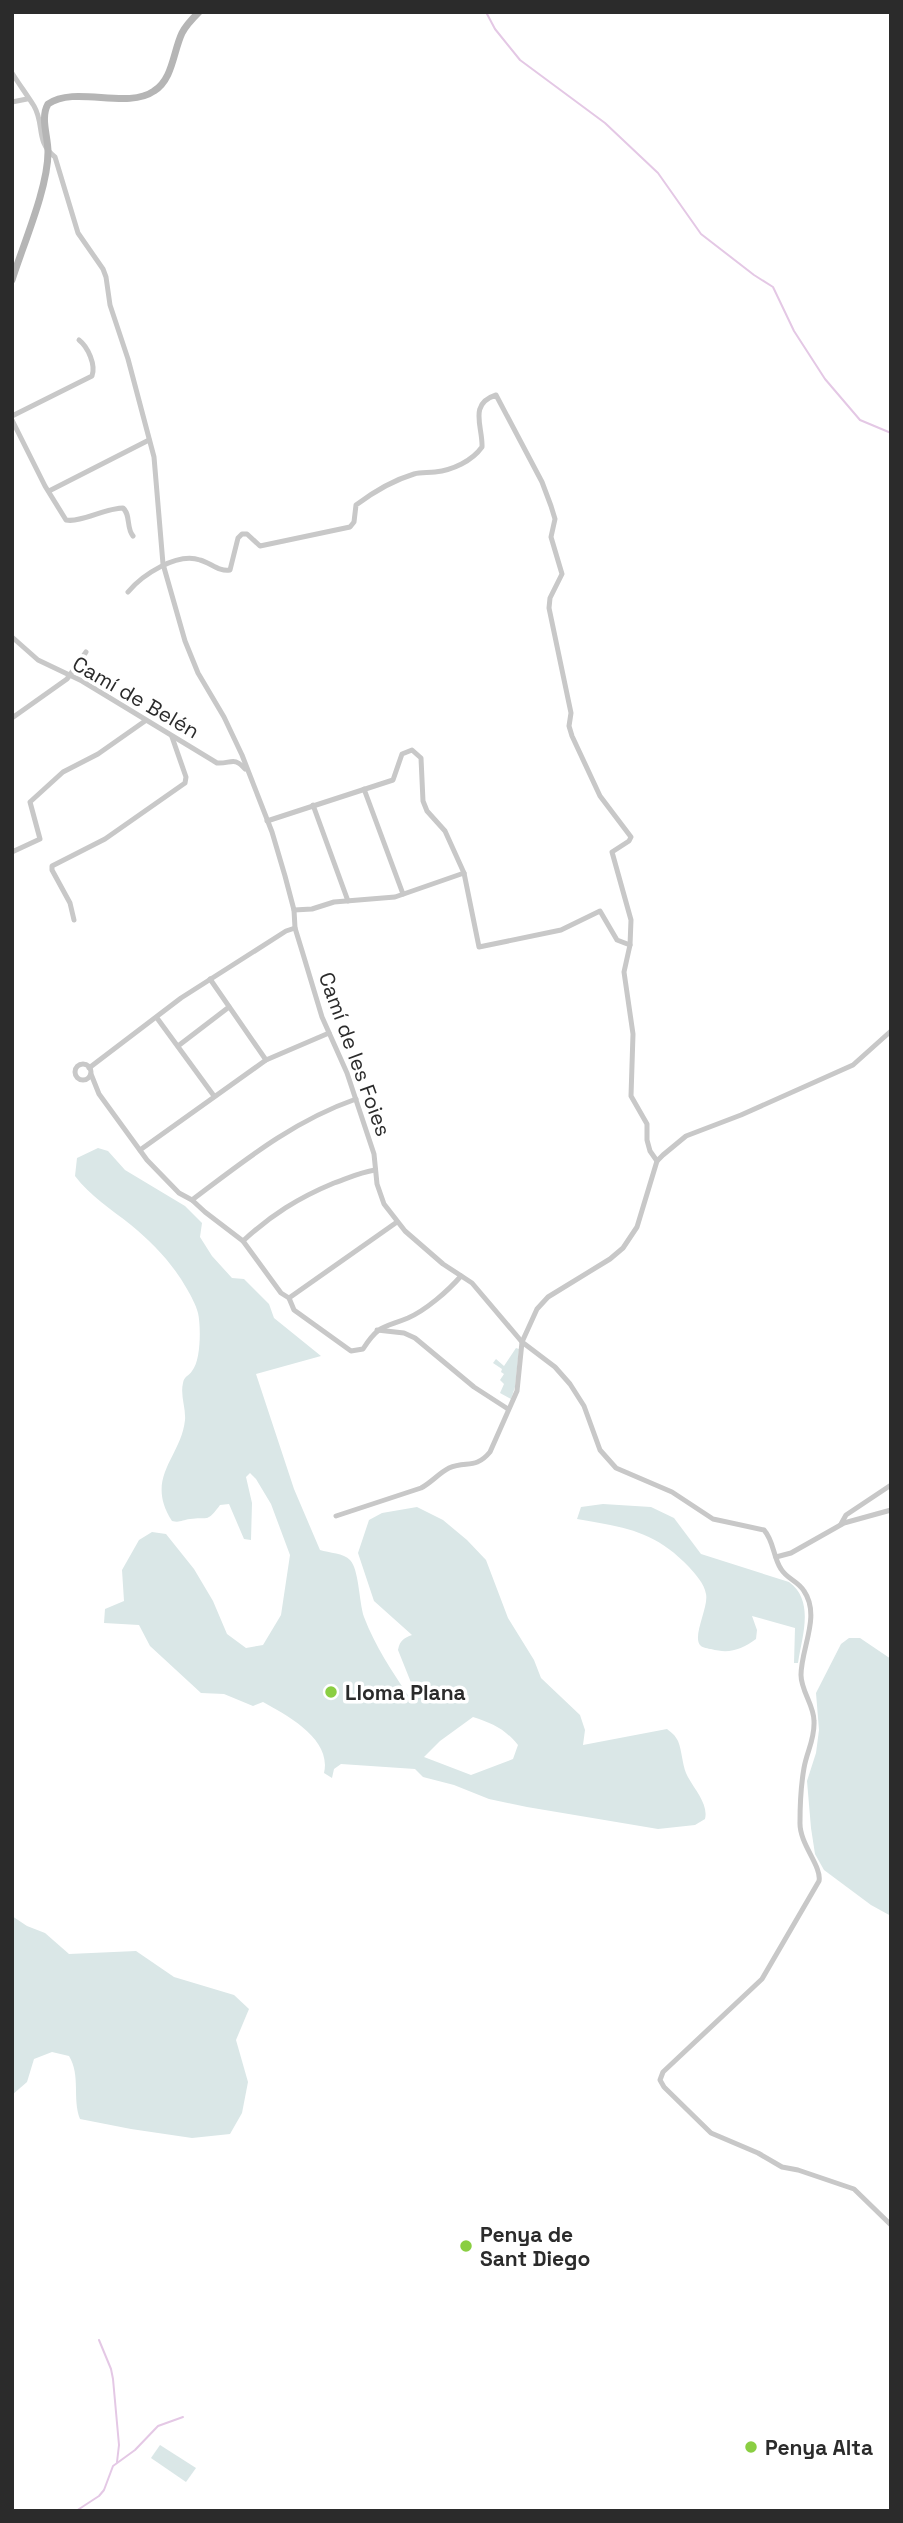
<svg xmlns="http://www.w3.org/2000/svg" width="903" height="2523" font-family="'Space Grotesk',sans-serif">
  <style>
    .green { fill: #dae7e7; fill-rule: evenodd }
    .lines { fill: none; stroke-linecap: round; stroke-linejoin: round }
    .stream { stroke: #e4c8e5; stroke-width: 2 }
    .street { stroke: #c8c8c8; stroke-width: 5 }
    .secondary { stroke: #b5b5b5; stroke-width: 7 }
    .poi-dot { fill: #8ace42; stroke: #fff; stroke-width: 2.5 }
    .labels { text-anchor: middle; dominant-baseline: central; stroke-width: 7; stroke-linejoin: round; paint-order: stroke }
    .street-label { font-size: 21px; fill: #2b2b2b; stroke: #fff }
    .poi-label { font-size: 21px; font-weight: bold; fill: #2b2b2b; stroke: #fff; text-anchor: start }
  </style>
  <rect width="100%" height="100%" fill="#fff"/>
  <g class="green">
    <path d="M98,1148l10,3 17,19 60,36 17,17 -2,14 12,19 20,22 12,1 25,25 5,14 47,38 -65,18 38,115 26,61c9,3 24,3 30,10 9,9 9,42 14,57 11,29 28,54 45,80l4,-1 1,-6 -16,-40c2,-10 6,-12 14,-15l-38,-34 -16,-48 11,-33 13,-7 35,-6 26,13 24,20 19,20 22,58 26,42 7,18 39,37 5,15 -2,15 84,-16c5,4 8,6 11,12 4,10 4,22 8,32 6,14 23,30 19,46l-10,6 -37,4 -131,-22 -38,-8 -35,-14 -31,-8 -8,-8 -74,-5 -7,5 -2,9 -8,-5c8,-34 -36,-57 -61,-71l-10,4 -29,-12 -23,-1 -51,-47 -11,-21 -35,-2 1,-14 19,-8 -2,-31 17,-30 13,-8 14,2 28,35 19,32 14,33 19,14 17,-3 18,-30 9,-60 -19,-51 -15,-25 -6,-6 -4,4 6,26 -1,37 -7,-1 -15,-35 -9,1c-14,19 -12,11 -30,14 -8,1 -10,4 -18,2 -28,-44 9,-63 13,-101 1,-12 -5,-25 -2,-37 1,-7 6,-7 9,-12 9,-10 9,-45 6,-58 -2,-8 -7,-17 -11,-24 -14,-25 -34,-46 -56,-64 -20,-16 -41,-29 -56,-49l2,-18zM473,1717c19,6 32,12 45,28l-5,14 -42,16 -47,-18 16,-16z"/>
    <polygon points="516,1348 519,1349 515,1387 511,1399 500,1393 504,1384 500,1380 504,1374 501,1372 502,1369 493,1363 496,1359 504,1366"/>
    <path d="M603,1504l48,3 23,11 27,36 88,28c26,19 13,54 9,81h-4l1,-35 -43,-12 5,14 -1,9c-15,11 -27,15 -45,10 -2,0 -9,-2 -10,-3 -10,-8 8,-39 5,-52 -2,-11 -10,-19 -17,-27 -35,-37 -66,-40 -112,-48l4,-12z"/>
    <polygon points="849,1638 860,1638 891,1659 891,1916 871,1905 824,1870 815,1854 811,1828 807,1781 816,1753 819,1730 816,1693 841,1644"/>
    <path d="M12,1916l15,10 18,7 24,21 67,-3 38,26 60,18 15,14 -13,31 12,42 -6,31 -12,21 -38,4 -61,-9 -51,-10c-8,-21 1,-43 -11,-63l-17,-4 -18,7 -7,23 -15,13z"/>
    <polygon points="160,2445 196,2468 186,2482 151,2458"/>
  </g>
  <g class="lines">
    <g class="stream">
      <polyline points="486,12 495,29 520,60 605,123 658,173 701,234 754,275 773,287 794,331 825,379 860,420 891,433"/>
      <polyline points="99,2340 111,2369 113,2379 119,2445 117,2462"/>
      <polyline points="76,2511 99,2496 104,2490 113,2466 135,2450 158,2426 183,2417"/>
    </g>
    <g class="street">
      <path d="M12,73c7,11 15,22 22,33 11,19 1,35 21,51l23,76 25,36 3,8 4,28 18,54 26,98 9,107 22,77 13,32 26,44 18,38 30,77 13,44 9,34 1,18 8,26 19,63 25,56 27,81 3,30 7,20 21,27 38,33 29,19 50,59 33,25 15,17 14,22 16,44 16,18 56,24 41,27 51,11c10,11 9,27 17,39 6,10 17,12 23,22 17,25 -3,57 -3,84 0,16 13,30 13,46 1,18 -7,30 -10,47 -3,17 -4,37 -4,54 -1,22 22,44 19,59l-57,98 -99,93 -3,8 4,7 47,46 47,20 24,14 16,3 56,19 37,36"/>
      <polyline points="12,102 27,99"/>
      <path d="M12,416l80,-40c4,-11 -4,-29 -13,-36"/>
      <path d="M12,420l33,66 21,34c15,3 39,-12 57,-12 8,7 3,20 10,28"/>
      <polyline points="49,491 149,440"/>
      <path d="M128,592c14,-17 49,-40 72,-32 11,3 19,12 30,10l8,-32 4,-4h5l13,12 90,-19 4,-5 2,-17c16,-12 38,-25 58,-31 7,-2 14,-1 21,-2 18,-2 37,-11 47,-25 1,-20 -14,-43 14,-52l46,87 9,24 4,13 -4,18 11,37 -12,24 -1,10 22,105 -2,13 3,10 28,60 31,41 -2,4 -17,11 19,68 -1,25 -6,27 9,62 -2,62 16,28v16l3,11 7,10"/>
      <path d="M12,637l26,23 44,21 135,82c14,1 17,-7 28,6"/>
      <polyline points="12,718 67,679 86,652"/>
      <polyline points="364,789 403,894"/>
      <polyline points="313,805 348,901"/>
      <polyline points="267,821 393,780 402,754 412,750 421,758 423,801 427,811 445,831 464,873 479,947 561,930 600,911 617,940 630,945"/>
      <polyline points="12,852 40,839 30,802 63,772 98,754 145,721"/>
      <polyline points="294,910 312,909 334,902 395,897 464,873"/>
      <polyline points="74,920 70,903 52,870 52,866 105,839 185,783 186,777 172,737"/>
      <polyline points="210,979 266,1060"/>
      <polyline points="157,1018 214,1096"/>
      <polyline points="178,1046 229,1007"/>
      <circle cx="83" cy="1072" r="8"/>
      <polyline points="89,1068 181,998 286,931 295,928"/>
      <path d="M91,1074l8,20 48,66 32,33 13,7 13,12 38,29 38,52 8,5 5,12 57,41 12,-2c16,-25 21,-21 45,-31 18,-8 40,-27 53,-42"/>
      <polyline points="140,1150 266,1060 329,1033"/>
      <path d="M192,1200c53,-40 101,-79 164,-101"/>
      <path d="M243,1241c28,-26 55,-43 91,-58 14,-5 27,-11 41,-13"/>
      <polyline points="289,1298 397,1222"/>
      <polyline points="377,1330 404,1333 415,1338 474,1387 508,1409"/>
      <path d="M336,1516l85,-28c10,-5 18,-15 28,-20 17,-8 26,2 41,-16l27,-61 5,-49 15,-33 11,-12 62,-38 13,-11 14,-21 20,-66 6,-6 23,-19 55,-21 112,-50 38,-34"/>
      <polyline points="841,1524 846,1515 891,1485"/>
      <polyline points="776,1557 791,1553 844,1523 891,1510"/>
    </g>
    <path class="secondary" d="M12,280c11,-35 36,-92 36,-128 0,-16 -8,-34 0,-48 27,-19 79,6 106,-13 19,-12 19,-39 28,-58 4,-8 10,-14 17,-21"/>
  </g>
  <g class="poi-dot">
    <circle cx="331" cy="1692" r="7"/>
    <circle cx="466" cy="2246" r="7"/>
    <circle cx="751" cy="2447" r="7"/>
  </g>
  <g class="labels">
    <g class="street-label">
      <text transform="translate(136 697) rotate(30)">Camí de Belén</text>
      <text transform="translate(355 1054) rotate(70)">Camí de les Foies</text>
    </g>
    <g class="poi-label">
      <text x="345" y="1692">Lloma Plana</text>
      <text x="480" y="2234">Penya de<tspan x="480" dy="24">Sant Diego</tspan></text>
      <text x="765" y="2447">Penya Alta</text>
    </g>
  </g>
  <rect width="903" height="2523" fill="none" stroke="#2b2b2b" stroke-width="28"/>
</svg>
